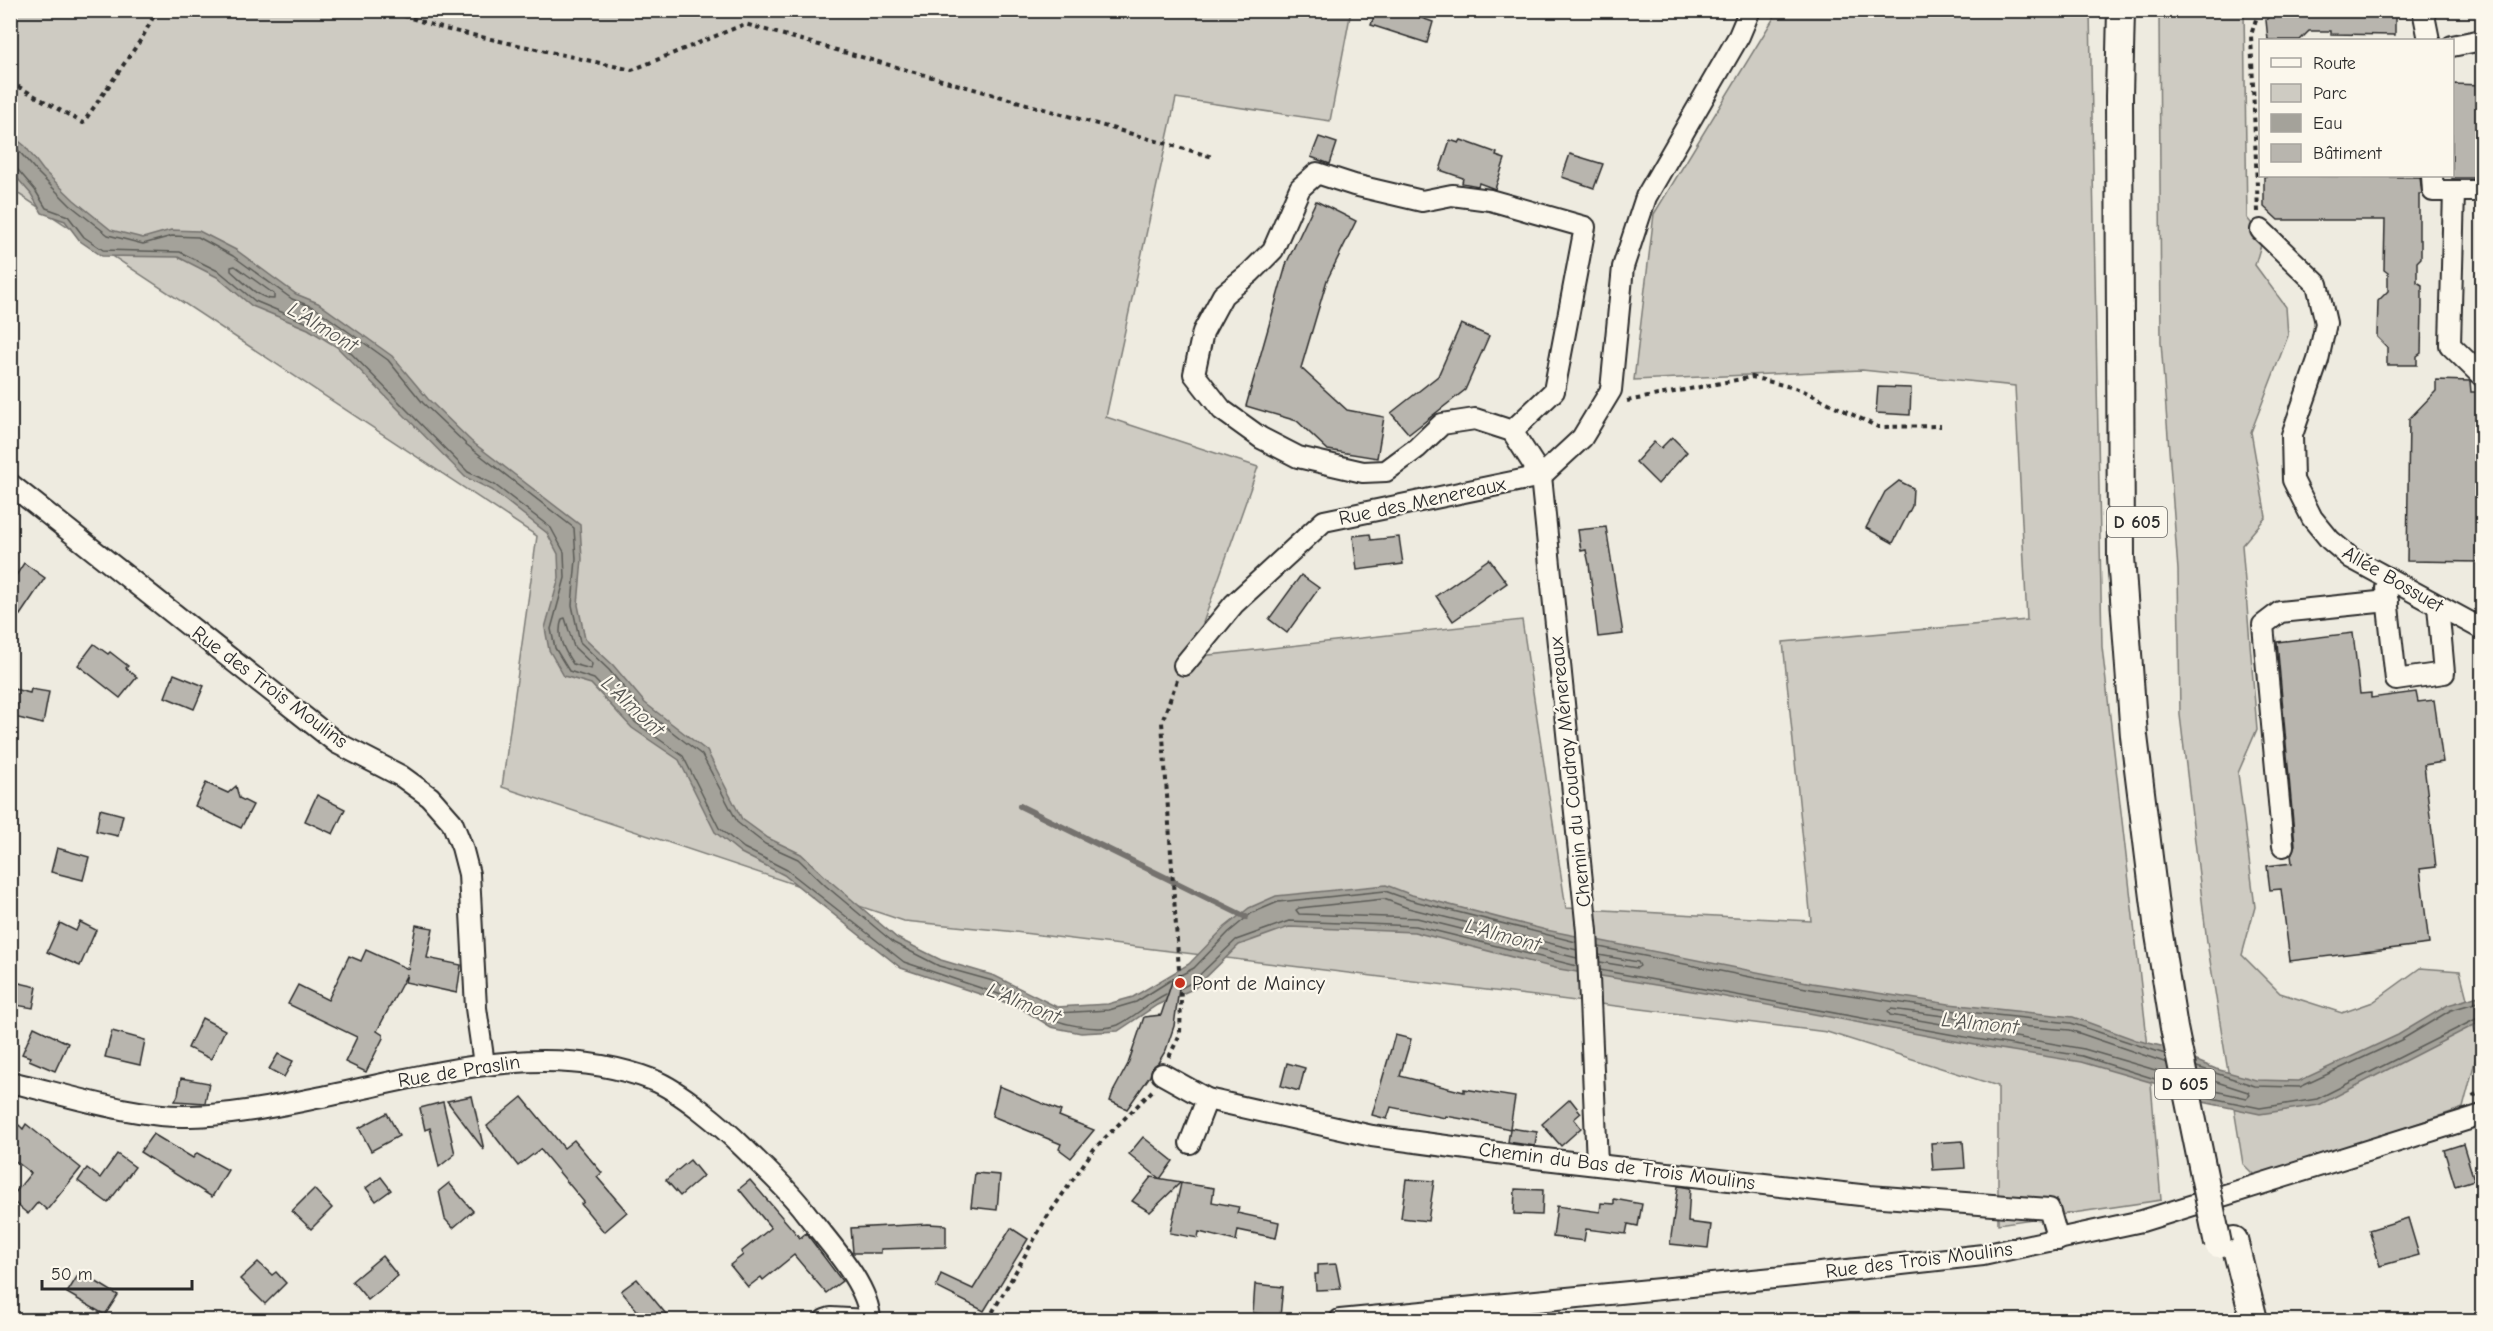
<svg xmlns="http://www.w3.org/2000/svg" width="2493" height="1331" font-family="'Comic Neue',sans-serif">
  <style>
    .green { fill: #cecbc2; stroke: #7c7b76; stroke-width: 1.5 }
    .water { fill: #a4a29a; stroke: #74726e; stroke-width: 1.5 }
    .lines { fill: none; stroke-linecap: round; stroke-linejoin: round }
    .shore { stroke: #5b5b57; stroke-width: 1.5 }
    .stream { stroke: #74726e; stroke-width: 6 }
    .building { fill: #b8b5ae; stroke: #2b2b2b; stroke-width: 1.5 }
    .minor-casing { stroke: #2b2b2b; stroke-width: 24 }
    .major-casing { stroke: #2b2b2b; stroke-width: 30 }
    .path { stroke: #2b2b2b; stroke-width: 4; stroke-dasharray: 4.5 4.5; stroke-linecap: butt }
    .minor { stroke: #fbf7ec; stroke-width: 20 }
    .major { stroke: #fbf7ec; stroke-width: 26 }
    .major-bridge-casing { stroke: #2b2b2b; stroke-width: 30; stroke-linecap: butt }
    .major-bridge { stroke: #fbf7ec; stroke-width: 26 }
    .poi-dot { fill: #c8321e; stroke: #fbf7ec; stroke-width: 2 }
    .labels { text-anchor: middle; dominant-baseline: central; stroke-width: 4.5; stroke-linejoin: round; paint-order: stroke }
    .shield { fill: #fbf7ec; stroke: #696865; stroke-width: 1.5 }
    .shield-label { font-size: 18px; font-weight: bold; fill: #2b2b2b }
    .street-label { font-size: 20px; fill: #2b2b2b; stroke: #fbf7ec }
    .poi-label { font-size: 20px; fill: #2b2b2b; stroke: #fbf7ec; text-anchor: start }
    .water-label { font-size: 21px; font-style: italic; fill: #555552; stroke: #fbf7ec }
  </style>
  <rect width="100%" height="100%" fill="#eeebe0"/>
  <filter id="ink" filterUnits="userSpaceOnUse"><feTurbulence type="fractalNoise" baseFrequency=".0167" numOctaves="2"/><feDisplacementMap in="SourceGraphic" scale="12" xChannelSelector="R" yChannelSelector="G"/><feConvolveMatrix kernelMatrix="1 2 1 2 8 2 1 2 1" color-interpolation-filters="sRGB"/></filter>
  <g filter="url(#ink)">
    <g class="green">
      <polygon points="10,11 1351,11 1330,121 1176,98 1106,417 1258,467 1191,657 1522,620 1566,908 1811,921 1783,642 2027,620 2015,386 1862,370 1634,380 1654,214 1778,11 2090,11 2102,647 2147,1038 2161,1200 1998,1224 1998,1086 1827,1032 1007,931 904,921 502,787 537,536 11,189"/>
      <polygon points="2159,11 2244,11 2247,218 2263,238 2255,265 2286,307 2288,336 2251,432 2266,517 2242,545 2257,729 2238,773 2255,907 2242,955 2280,993 2342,1013 2373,1002 2420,968 2460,971 2479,1046 2463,1108 2257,1178 2243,1164 2207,942 2180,715 2178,570 2161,342"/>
    </g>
    <polygon class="water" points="10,134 25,146 43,170 74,200 111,230 143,238 171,230 199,231 236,250 296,294 318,303 392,356 428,399 471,441 580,525 582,559 578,605 585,639 613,665 645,703 707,751 742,819 768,838 801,854 830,881 897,938 941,960 995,976 1057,1007 1108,1004 1133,997 1189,964 1225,927 1249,908 1276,896 1386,885 1412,895 1546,930 1812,983 1949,1004 2073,1017 2136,1040 2161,1046 2216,1069 2256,1080 2299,1081 2398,1035 2448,1005 2482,995 2482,1021 2319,1105 2260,1114 2179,1097 2164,1086 2081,1062 1975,1045 1710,994 1559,969 1414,932 1289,927 1239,945 1195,988 1157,1005 1118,1031 1081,1033 1051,1027 1019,1007 901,968 784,875 741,853 715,832 679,760 632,728 591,684 564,676 549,650 545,628 559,578 558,554 547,533 492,490 465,477 337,347 308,329 252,306 217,277 178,257 102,256 80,241 65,221 42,213 31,194 11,171"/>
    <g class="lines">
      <g class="shore">
        <polyline points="10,141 39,174 70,205 108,235 143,244 172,236 198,237 233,256 292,299 315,308 388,360 423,403 467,445 574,528 576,559 572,605 580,642 609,670 640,707 702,755 738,823 765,844 798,859 826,886 894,943 939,966 993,981 1019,995 1019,999 1016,1000 904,962 787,870 744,848 719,828 683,756 636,723 594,679 569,671 555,648 551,629 565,578 564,552 551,528 495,485 468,472 340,342 310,324 255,301 220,272 180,252 103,250 84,237 68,216 46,208 35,190 18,170 10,167"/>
        <path d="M235,266l39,28v5c-16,0 -31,-18 -43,-28v-4z"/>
        <path d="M565,618l9,29 18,17 -1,5 -18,-5c-9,-14 -17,-27 -11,-45z"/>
        <polyline points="1599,947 1811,989 1948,1010 2071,1023 2165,1054"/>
        <polyline points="1577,950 1408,908 1384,899 1299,908 1296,910 1299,914 1417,918 1577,958"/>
        <polyline points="1599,955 1638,962 1640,966 1637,968 1600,962"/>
        <polyline points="1600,970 1976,1039 2082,1056 2171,1084"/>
        <polyline points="1175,978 1194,968 1229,932 1252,913 1278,902 1385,891 1410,900 1576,942"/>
        <polyline points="1181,988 1191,983 1236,940 1289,921 1416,926 1577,966"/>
        <path d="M1166,994c-17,8 -31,23 -48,31 -19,7 -64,0 -77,-14l2,-4 14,6 52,-3 27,-8 35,-22"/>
        <polyline points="2167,1063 2070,1030 2019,1026 1891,1009 1888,1011 1890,1015 2084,1049 2169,1074"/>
        <polyline points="2197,1067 2255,1086 2300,1087 2401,1040 2451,1010 2482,1001"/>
        <polyline points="2198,1076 2248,1092 2250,1095 2247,1098 2201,1088"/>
        <polyline points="2202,1096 2260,1108 2317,1099 2482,1016"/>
      </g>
      <polyline class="stream" points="1020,806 1246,917"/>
    </g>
    <g class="building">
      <polygon points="1376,10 1399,10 1433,22 1427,43 1371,25"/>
      <polygon points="2275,10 2395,10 2395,35 2331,34 2331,31 2309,31 2300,40 2268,40 2266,20"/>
      <polygon points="2452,84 2482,85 2482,178 2452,178"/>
      <polygon points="1319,137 1337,143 1330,164 1311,157"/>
      <polygon points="1450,140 1459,143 1461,140 1497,153 1496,156 1505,159 1495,189 1479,183 1478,186 1462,183 1463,178 1440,170"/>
      <polygon points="1570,154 1603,164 1594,188 1562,177"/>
      <polygon points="2264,176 2420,177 2422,194 2419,194 2419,240 2421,240 2421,258 2417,262 2417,282 2422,285 2422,306 2421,353 2417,356 2417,365 2387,365 2387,347 2377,337 2378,301 2388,291 2388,273 2384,270 2385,220 2278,220 2264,207"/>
      <polygon points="1316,201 1356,221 1327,280 1301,368 1347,410 1384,417 1377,458 1328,450 1297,421 1246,406 1287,262"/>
      <polygon points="1461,324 1489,336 1465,390 1409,434 1391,413 1438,376"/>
      <polygon points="2436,380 2470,381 2471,392 2478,392 2482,397 2482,562 2407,561 2409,419 2436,391"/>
      <polygon points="1878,387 1911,388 1910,415 1876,413"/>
      <polygon points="1672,437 1687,452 1658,484 1636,462 1654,442 1661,448"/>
      <polygon points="1899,481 1913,488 1912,506 1893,543 1866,528 1885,492"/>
      <polygon points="1606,527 1623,634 1598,637 1589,564 1586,550 1581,551 1578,530"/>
      <polygon points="1370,534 1371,540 1399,537 1403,564 1357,570 1353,536"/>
      <polygon points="1489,559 1507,583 1453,621 1436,596"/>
      <polygon points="24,563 45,578 20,615 10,606 10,585"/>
      <polygon points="1301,575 1319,588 1287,633 1269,619"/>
      <polygon points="2353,633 2360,694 2371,693 2371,698 2416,692 2418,702 2434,700 2443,762 2424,765 2436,867 2420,869 2429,944 2290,961 2281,889 2270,890 2267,866 2292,863 2291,855 2295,845 2277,642"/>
      <polygon points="94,644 108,654 110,652 128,666 126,668 137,677 120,698 78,665"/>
      <polygon points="174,674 204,686 194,709 165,697"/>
      <polygon points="14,689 30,693 31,689 49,692 43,724 10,716"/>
      <polygon points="206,783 228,793 236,786 239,798 253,805 241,828 195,806"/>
      <polygon points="317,795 345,809 333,834 305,821"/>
      <polygon points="100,809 123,815 118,836 96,831"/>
      <polygon points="57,848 89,857 83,880 51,872"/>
      <polygon points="80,922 96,930 80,966 47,952 60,923 76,931"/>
      <polygon points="416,925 433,928 427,958 461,965 457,993 405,982 407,974 377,1031 383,1035 383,1038 366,1072 345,1062 357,1037 288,1004 298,985 328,1000 349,956 361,961 366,950 408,969"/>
      <polygon points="1173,979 1180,981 1174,1026 1166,1050 1158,1063 1152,1068 1150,1076 1127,1109 1110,1101 1113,1092 1128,1064 1144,1017 1161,1015"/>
      <polygon points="15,982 37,987 33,1008 10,1004"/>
      <polygon points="202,1018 225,1030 211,1059 188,1048"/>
      <polygon points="34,1027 68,1043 55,1071 29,1060 30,1057 22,1054"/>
      <polygon points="112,1031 145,1040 140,1065 105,1057"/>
      <polygon points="1395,1035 1411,1039 1400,1076 1464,1092 1464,1089 1515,1097 1510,1128 1537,1132 1535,1146 1508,1142 1510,1129 1474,1121 1446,1116 1445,1118 1391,1107 1387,1119 1372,1115"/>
      <polygon points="278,1054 293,1061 284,1077 269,1069"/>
      <polygon points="1287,1063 1305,1068 1299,1091 1281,1086"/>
      <polygon points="181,1078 209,1083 205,1103 175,1101 178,1095"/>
      <polygon points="999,1086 1061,1111 1059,1116 1094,1130 1071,1158 1059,1149 1061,1144 992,1116"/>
      <polygon points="472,1096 484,1150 447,1101"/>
      <polygon points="522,1097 564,1148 574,1140 602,1173 597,1177 627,1212 604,1232 581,1204 584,1202 540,1149 518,1166 487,1126"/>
      <polygon points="1570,1099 1581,1113 1574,1119 1581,1128 1561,1146 1542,1124"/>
      <polygon points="443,1102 455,1154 439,1167 430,1128 425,1130 420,1108"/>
      <polygon points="387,1113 399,1136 371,1151 359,1128"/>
      <polygon points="26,1124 81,1168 47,1210 38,1202 28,1214 10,1199 31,1173 10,1157 10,1135 19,1125 23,1129"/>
      <polygon points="153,1134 193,1158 197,1153 228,1170 212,1197 140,1152"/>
      <polygon points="1143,1137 1173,1161 1160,1179 1129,1154"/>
      <polygon points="1963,1141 1965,1168 1933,1170 1931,1143"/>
      <polygon points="2463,1144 2474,1180 2455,1186 2444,1150"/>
      <polygon points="117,1154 135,1167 108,1203 78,1181 87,1168 100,1178"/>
      <polygon points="690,1160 703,1176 680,1196 666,1180"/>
      <polygon points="975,1173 1000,1175 997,1210 971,1207"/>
      <polygon points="381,1177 391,1190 376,1201 366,1188"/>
      <polygon points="1151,1177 1181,1182 1150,1212 1132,1201"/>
      <polygon points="1406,1179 1434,1181 1428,1221 1401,1218"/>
      <polygon points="750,1180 800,1238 806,1233 842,1281 826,1293 794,1255 763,1280 761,1277 748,1287 730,1265 743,1255 741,1252 771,1228 739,1189"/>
      <polygon points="449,1183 473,1211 453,1228 445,1219 439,1191"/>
      <polygon points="1181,1183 1214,1188 1212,1202 1239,1207 1237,1213 1279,1222 1276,1238 1238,1230 1236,1241 1199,1232 1198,1238 1170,1233"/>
      <polygon points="1678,1186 1690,1188 1688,1222 1711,1225 1708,1248 1670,1244"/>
      <polygon points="314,1189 332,1208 311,1229 292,1211"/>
      <polygon points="1515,1189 1543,1190 1542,1215 1514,1214"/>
      <polygon points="1614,1199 1642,1204 1638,1226 1628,1224 1626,1234 1586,1229 1584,1241 1553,1237 1557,1206 1600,1212 1601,1203 1614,1204"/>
      <polygon points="2408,1218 2419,1255 2380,1266 2369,1230"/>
      <polygon points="928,1224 946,1225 946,1247 881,1249 881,1253 853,1253 851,1228"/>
      <polygon points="1011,1228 1028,1239 984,1311 936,1287 941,1274 973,1289"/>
      <polygon points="382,1256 398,1276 368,1300 352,1281"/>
      <polygon points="258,1262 272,1275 276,1272 286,1283 265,1304 240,1279"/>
      <polygon points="1336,1264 1341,1289 1316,1290 1315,1274 1318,1274 1318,1265"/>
      <polygon points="80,1272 118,1295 105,1315 67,1293"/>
      <polygon points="637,1279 671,1320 645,1320 621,1291"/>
      <polygon points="1255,1284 1283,1287 1280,1317 1253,1313"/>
    </g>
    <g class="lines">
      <defs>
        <g id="minor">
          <polyline points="2423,10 2429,40"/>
          <polyline points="2452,46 2482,40"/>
          <polyline points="2432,176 2433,191 2482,191"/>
          <polyline points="2454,191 2450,345 2482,376"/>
          <polyline points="2261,230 2317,284 2326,323 2318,360 2292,435 2293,480 2312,518 2330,540 2351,558 2482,629"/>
          <polyline points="1512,431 1554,391 1585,227 1490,200 1452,195 1422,201 1354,185 1317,173 1300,188 1273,250 1250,273 1223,295 1203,332 1194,374 1222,410 1261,438 1298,457 1363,472 1386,471 1417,448 1442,424 1475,419 1512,431 1541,476 1587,931 1597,1163"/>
          <polyline points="1541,476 1582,438 1611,390 1623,267 1646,197 1739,36 1750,10"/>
          <polyline points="10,484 337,743 401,776 430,797 452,822 462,847 469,874 476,1008 484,1064"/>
          <polyline points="2386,588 2396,680 2444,673 2438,606"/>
          <polyline points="1184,665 1234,604 1324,521 1541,476"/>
          <polyline points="2283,846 2263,625 2280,612 2388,601"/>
          <polyline points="1162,1074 1207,1099 1372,1136 1527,1157 1869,1196 2049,1209 2058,1240"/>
          <path d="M10,1082c55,12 125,36 180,34 47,-1 91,-11 137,-20 107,-22 219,-57 326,-16 26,10 70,47 91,68 21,21 43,40 61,64 22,29 64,72 65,108"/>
          <polyline points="1190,1143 1207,1099"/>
          <polyline points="825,1320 831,1318 867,1320"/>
          <polyline points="1340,1320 1784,1277 1983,1255 2142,1221 2482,1115"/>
        </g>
        <g id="major">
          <polyline points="2121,10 2119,96 2121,557 2134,736 2157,922"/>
          <polyline points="2234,1240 2254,1320"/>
        </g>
      </defs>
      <use href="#minor" class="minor-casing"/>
      <use href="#major" class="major-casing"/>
      <g class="path">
        <polyline points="386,10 445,29 632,70 745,24 1213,157"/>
        <polyline points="10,82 83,123 142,38 157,10"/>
        <polyline points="2258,212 2251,35 2259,10"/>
        <polyline points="1627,401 1752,377 1802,390 1878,427 1941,426"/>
        <polyline points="1169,1057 1180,1034 1181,999 1162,722 1177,680"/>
        <polyline points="2472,1096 2482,1092"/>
        <polyline points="988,1320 1047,1217 1094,1149 1152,1091"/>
      </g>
      <use href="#minor" class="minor"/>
      <use href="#major" class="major"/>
      <defs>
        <polyline id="major-bridge" points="2157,922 2174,1028 2218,1244"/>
      </defs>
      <use href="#major-bridge" class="major-bridge-casing"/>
      <use href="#major-bridge" class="major-bridge"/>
    </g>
  </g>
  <circle class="poi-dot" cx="1180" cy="983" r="6"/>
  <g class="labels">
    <g class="shield">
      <rect x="2107" y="507" width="60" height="30" rx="4.5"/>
      <rect x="2155" y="1069" width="60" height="30" rx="4.5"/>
    </g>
    <g class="shield-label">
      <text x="2137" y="522">D 605</text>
      <text x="2185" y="1084">D 605</text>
    </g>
    <g class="street-label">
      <text transform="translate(1422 501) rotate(-12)">Rue des Menereaux</text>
      <text transform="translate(2393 579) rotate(30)">Allée Bossuet</text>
      <text transform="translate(270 687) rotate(37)">Rue des Trois Moulins</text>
      <text transform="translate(1570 772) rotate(-96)">Chemin du Coudray Ménereaux</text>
      <text transform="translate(459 1071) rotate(-9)">Rue de Praslin</text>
      <text transform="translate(1617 1166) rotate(7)">Chemin du Bas de Trois Moulins</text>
      <text transform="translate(1919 1260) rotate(-7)">Rue des Trois Moulins</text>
    </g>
    <g class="poi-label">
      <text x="1192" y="983">Pont de Maincy</text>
    </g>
    <g class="water-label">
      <text transform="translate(323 327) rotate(31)">L'Almont</text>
      <text transform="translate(633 706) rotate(43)">L'Almont</text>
      <text transform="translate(1503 935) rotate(15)">L'Almont</text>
      <text transform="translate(1024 1003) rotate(22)">L'Almont</text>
      <text transform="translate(1980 1023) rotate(6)">L'Almont</text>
    </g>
  </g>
  <rect width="2493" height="1331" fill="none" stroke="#fbf7ec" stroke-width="36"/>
  <rect x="18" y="18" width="2457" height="1295" fill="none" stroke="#2b2b2b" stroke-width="2" filter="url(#ink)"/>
  <rect x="2259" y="39" width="195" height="138" fill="#fbf7ec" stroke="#a8a59f" stroke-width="1.5"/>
  <rect x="2271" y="58" width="30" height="9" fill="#fbf7ec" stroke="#a8a59f" stroke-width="1.5"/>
  <text x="2313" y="69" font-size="18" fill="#2b2b2b">Route</text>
  <rect x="2271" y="84" width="30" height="18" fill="#cecbc2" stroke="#a8a59f" stroke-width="1.5"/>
  <text x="2313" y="99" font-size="18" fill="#2b2b2b">Parc</text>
  <rect x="2271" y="114" width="30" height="18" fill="#a4a29a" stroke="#a8a59f" stroke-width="1.5"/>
  <text x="2313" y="129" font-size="18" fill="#2b2b2b">Eau</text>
  <rect x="2271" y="144" width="30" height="18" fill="#b8b5ae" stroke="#a8a59f" stroke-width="1.5"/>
  <text x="2313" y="159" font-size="18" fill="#2b2b2b">Bâtiment</text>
  <path d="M42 1280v9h150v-9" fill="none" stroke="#2b2b2b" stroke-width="3"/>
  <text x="51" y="1280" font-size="18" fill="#2b2b2b" stroke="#fbf7ec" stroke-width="4.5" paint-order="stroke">50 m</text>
</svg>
